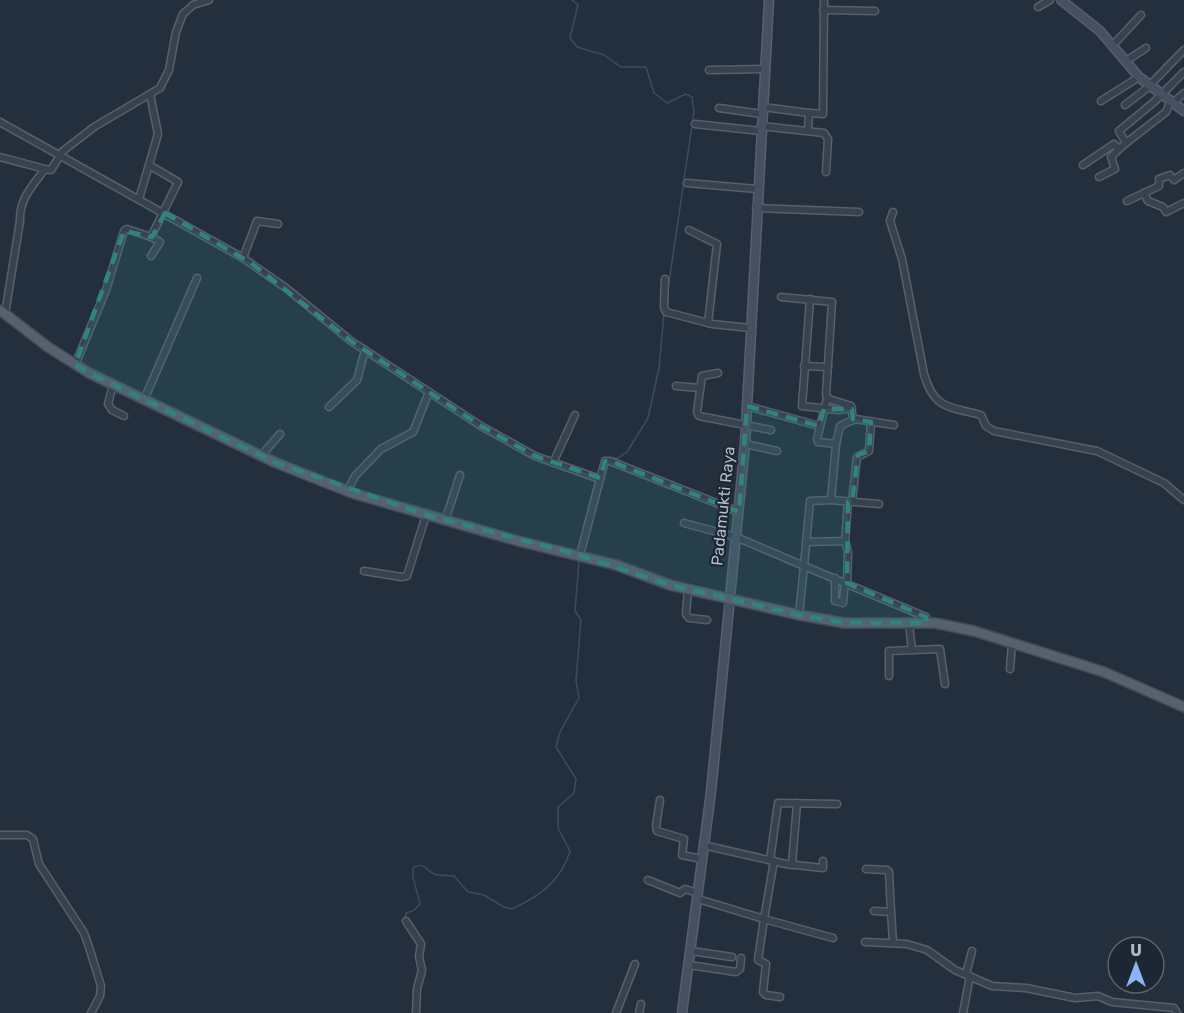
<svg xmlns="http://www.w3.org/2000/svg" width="1184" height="1013" font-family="Rubik,sans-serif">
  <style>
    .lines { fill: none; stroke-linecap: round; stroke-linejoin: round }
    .stream { stroke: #394c67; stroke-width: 1.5 }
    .street-casing { stroke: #565f6c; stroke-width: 9 }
    .secondary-casing { stroke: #565f6c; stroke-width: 11 }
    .primary-casing { stroke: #414a57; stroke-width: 12 }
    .street { stroke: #38414e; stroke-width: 6 }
    .secondary { stroke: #465061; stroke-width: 8 }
    .primary { stroke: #56606e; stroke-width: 9 }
    .marked { fill: #308480; fill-opacity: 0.2; stroke: #308480; stroke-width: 4.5; stroke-dasharray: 12 8; stroke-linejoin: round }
    .labels { text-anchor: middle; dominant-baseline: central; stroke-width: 4.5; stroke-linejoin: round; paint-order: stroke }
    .street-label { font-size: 16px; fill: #b4bcc9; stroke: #1d2633 }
  </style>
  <rect width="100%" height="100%" fill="#242f3e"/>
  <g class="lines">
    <g class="stream">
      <polyline points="572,0 578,5 570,38 577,47 604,55 621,67 646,67 654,93 667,103 686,94 692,97 694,112 667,296"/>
      <polyline points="605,458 618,458 627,452 648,418 659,368 664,313"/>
      <polyline points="581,538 596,479"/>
      <polyline points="0,838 22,838"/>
      <path d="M405,920l1,-7 7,-2 7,-7 -7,-27v-9c10,-7 13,2 21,6 6,2 14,1 20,2l14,16 16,3 20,12 8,2c28,-13 49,-28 58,-58l-12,-23v-21l16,-14 2,-14 -20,-32 4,-15 19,-34 -3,-18 5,-60 -6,-9 4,-50"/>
    </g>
    <defs>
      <g id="street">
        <polyline points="1038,7 1050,0"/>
        <polyline points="823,10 875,11"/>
        <polyline points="1113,45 1141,15"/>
        <polyline points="1126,61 1146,48"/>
        <polyline points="709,70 764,69"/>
        <polyline points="1101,101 1139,77"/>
        <polyline points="1174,102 1184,93"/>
        <polyline points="1125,105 1146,89 1184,50"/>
        <polyline points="763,107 809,113 808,130"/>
        <polyline points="719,108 762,114"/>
        <polyline points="809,113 823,114 824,0"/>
        <polyline points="0,122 243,258 286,288 351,341 481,426 535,456 600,479 605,461 610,461 739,512"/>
        <polyline points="695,124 761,131"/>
        <polyline points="761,126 824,133 828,139 826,172"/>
        <polyline points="1126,143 1166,112 1171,100"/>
        <polyline points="0,157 45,169"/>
        <polyline points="149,165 178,182 151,237 160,242 151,256"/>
        <polyline points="1083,165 1114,144 1119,149 1126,143 1119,131 1154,102 1184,72"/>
        <polyline points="1099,177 1115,169 1111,157 1119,149"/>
        <polyline points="687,183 757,189"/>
        <polyline points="1144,193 1148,201 1163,207 1166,212 1184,203"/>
        <polyline points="139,199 158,134 150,94"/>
        <polyline points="1127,201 1159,186 1159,179 1170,175 1174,180 1184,173"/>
        <polyline points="756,208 859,212"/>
        <path d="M893,212l-3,9 12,38 22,115c10,36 27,33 57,41l5,11 8,5 103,20 67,32 20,17"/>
        <polyline points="689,230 717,244 708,323"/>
        <polyline points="243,258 257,221 278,224"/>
        <polyline points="665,279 664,307 666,312 712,324 750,328"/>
        <polyline points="781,297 832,302 826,395 829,399 851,406 853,420"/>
        <polyline points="810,299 802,406 838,410 852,408"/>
        <path d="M5,314l15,-93c-1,-21 12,-35 25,-52l6,1 12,-19 31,-24 66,-39 9,-18 7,-38 7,-18 10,-9 16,-5"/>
        <polyline points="75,365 106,290 124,231 127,229 151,237"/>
        <polyline points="804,366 828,367"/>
        <polyline points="718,373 702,376 697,412 699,416 771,430"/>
        <polyline points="113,384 108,404 112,410 124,416"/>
        <polyline points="676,386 700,388"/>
        <polyline points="144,400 197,278"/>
        <polyline points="747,406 819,426"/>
        <polyline points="329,407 357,380 365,350"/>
        <polyline points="745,444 777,451"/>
        <polyline points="836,444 840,426 855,419 894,425"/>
        <polyline points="261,456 280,434"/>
        <polyline points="553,463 575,415"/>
        <polyline points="347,492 355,476 381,449 413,432 429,392"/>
        <polyline points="831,500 879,504"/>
        <polyline points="852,502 857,457 869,451 871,422"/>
        <polyline points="445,521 460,475"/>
        <polyline points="684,523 736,537 804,566 810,501 831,500 836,444 818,442 817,439 827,398"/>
        <polyline points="845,541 848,552 847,583"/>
        <polyline points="806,542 845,541 848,502"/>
        <polyline points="580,555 600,479"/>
        <polyline points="364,571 402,577 407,576 426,515"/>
        <polyline points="835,578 835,601 843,603 845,582"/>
        <polyline points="688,589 686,614 689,618 707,620"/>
        <polyline points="799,615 804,566 926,617 928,623"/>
        <polyline points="909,624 912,650"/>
        <polyline points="1010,669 1012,643"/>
        <polyline points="889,676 889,651 940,649 945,684"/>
        <polyline points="660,800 656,826 657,831 684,839 682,855 702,859"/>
        <polyline points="0,835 27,835 33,839 39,864 84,933 89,947 101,986 100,996 91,1013"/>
        <polyline points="703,845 786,864 823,868 823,861"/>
        <polyline points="770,860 778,803 837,804"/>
        <polyline points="792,865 797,803"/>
        <polyline points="866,869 887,870 889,872 891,912"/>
        <polyline points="648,880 680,893 685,889 698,893"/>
        <polyline points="698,899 764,919 774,861"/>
        <polyline points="874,911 891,912 893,942"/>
        <polyline points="406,921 421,944 419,957 422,970 417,989 416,1013"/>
        <polyline points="865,942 907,944 927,950 955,970 992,986 1026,988 1075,998 1098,996 1112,1002 1174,1008 1177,1013"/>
        <polyline points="691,951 732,957"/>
        <polyline points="689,965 736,972 740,969 741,958"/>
        <polyline points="966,974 972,951"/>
        <polyline points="780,997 766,995 763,992 766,964 758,960 764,919 833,938"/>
        <polyline points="616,1013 635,964"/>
        <polyline points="639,1013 641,1004"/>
        <polyline points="963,1013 970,976"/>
      </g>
      <g id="secondary">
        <polyline points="1061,0 1100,31 1139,77 1184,111"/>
        <polyline points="682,1013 711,792 745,444 769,0"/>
      </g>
      <polyline id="primary" points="0,310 48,347 89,373 274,462 352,493 518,541 616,565 670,585 799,615 844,623 935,623 974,631 1104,672 1184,707"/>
    </defs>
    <use href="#street" class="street-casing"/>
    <use href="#secondary" class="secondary-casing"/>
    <use href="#primary" class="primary-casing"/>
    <use href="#street" class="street"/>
    <use href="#secondary" class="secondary"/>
    <use href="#primary" class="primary"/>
  </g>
  <path class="marked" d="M165,213l86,50 100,78 130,85 54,30 65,22 5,-17h5l129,51 8,-106 72,20 5,-17h28l1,10 18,3 -2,29 -11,4 -6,47h-4l-1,81 79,34 2,6h-84l-45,-8 -129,-30 -98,-32 -146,-38 -152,-53 -185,-89 -14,-8 49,-134 28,6z"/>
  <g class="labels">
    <g class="street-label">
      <text transform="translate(723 506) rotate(-84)">Padamukti Raya</text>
    </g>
  </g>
  <g transform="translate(1136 965)"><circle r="28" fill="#1d2633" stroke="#59626f" stroke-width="1.5"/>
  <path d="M0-4.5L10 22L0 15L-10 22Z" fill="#8ab4f8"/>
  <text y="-9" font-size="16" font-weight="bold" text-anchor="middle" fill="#b4bcc9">U</text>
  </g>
</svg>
